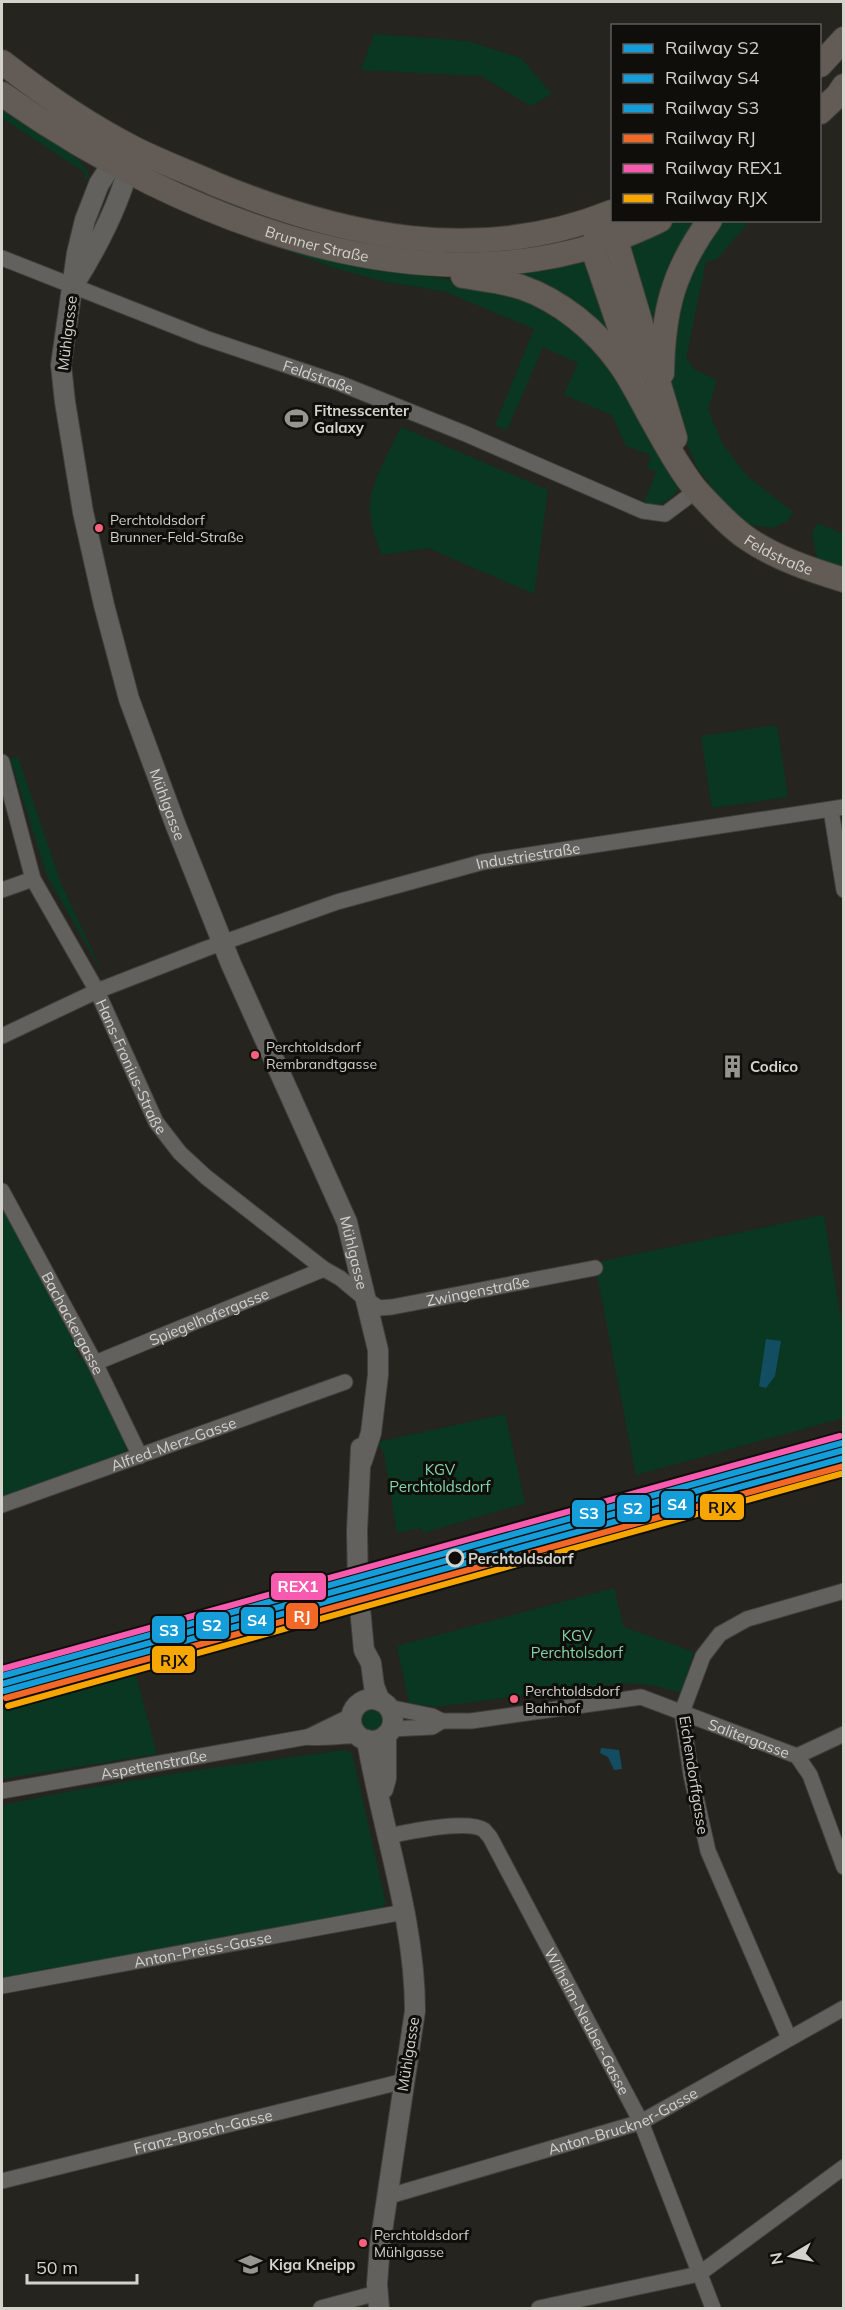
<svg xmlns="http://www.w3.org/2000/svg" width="845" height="2310" font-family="Mulish,sans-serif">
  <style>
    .green { fill: #093722 }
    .water { fill: #134d62 }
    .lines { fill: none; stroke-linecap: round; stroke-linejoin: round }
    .minor-casing { stroke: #41403b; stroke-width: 17 }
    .tertiary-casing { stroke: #41403b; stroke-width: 22 }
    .primary-casing { stroke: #41403b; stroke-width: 26 }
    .minor { stroke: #62615e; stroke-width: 15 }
    .tertiary { stroke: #62615e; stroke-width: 20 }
    .primary { stroke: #635b55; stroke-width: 24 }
    .rail-1-casing { stroke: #0f0e0a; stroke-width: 10 }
    .rail-2-casing { stroke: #0f0e0a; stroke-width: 10 }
    .rail-3-casing { stroke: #0f0e0a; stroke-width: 10 }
    .rail-4-casing { stroke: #0f0e0a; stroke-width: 10 }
    .rail-5-casing { stroke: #0f0e0a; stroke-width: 10 }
    .rail-6-casing { stroke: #0f0e0a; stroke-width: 10 }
    .rail-1 { stroke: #159dd9; stroke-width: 6 }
    .rail-2 { stroke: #159dd9; stroke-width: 6 }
    .rail-3 { stroke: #159dd9; stroke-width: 6 }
    .rail-4 { stroke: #f36827; stroke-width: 6 }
    .rail-5 { stroke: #f75aaf; stroke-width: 6 }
    .rail-6 { stroke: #f7a600; stroke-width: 6 }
    .bus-dot { fill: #f8607d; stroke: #0f0e0a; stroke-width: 2 }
    .stop-dot { fill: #0f0e0a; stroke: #d3d2cb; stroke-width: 3 }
    .labels { text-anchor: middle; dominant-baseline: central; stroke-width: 6; stroke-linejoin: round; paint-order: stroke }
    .bus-label { font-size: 14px; fill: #d3d2cb; stroke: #0f0e0a; text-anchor: start }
    .street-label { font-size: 15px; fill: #d3d2cb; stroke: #0f0e0a }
    .poi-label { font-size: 15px; font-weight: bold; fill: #d3d2cb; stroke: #0f0e0a; text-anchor: start }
    .park-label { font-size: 15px; fill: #84d5a9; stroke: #0f0e0a }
    .stop-label { font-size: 15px; font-weight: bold; fill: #d3d2cb; stroke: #0f0e0a; text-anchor: start }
    .line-badge { stroke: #0f0e0a; stroke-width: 2 }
    .badge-label { font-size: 16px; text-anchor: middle; font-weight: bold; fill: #fff }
    .pale-badge-label { font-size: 16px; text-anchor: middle; font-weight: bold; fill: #111 }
  </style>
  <rect width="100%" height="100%" fill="#25241f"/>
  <g class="green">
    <polygon points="374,34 468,41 521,58 552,94 531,106 481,76 361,70"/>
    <polygon points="2,108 79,160 89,173 86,182 84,172 2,118"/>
    <polygon points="675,221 702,221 656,328 652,328 647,300 628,243"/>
    <polygon points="719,221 750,221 717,259 706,262 686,358 695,370 717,380 708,409 722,443 747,476 793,512 788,521 773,528 748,525 724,503 697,467 679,426 670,392 666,354 687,271"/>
    <path d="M241,227l137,41 104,17 52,16 55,37 36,48 56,99c-7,13 -22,25 -37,18l12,-31 -9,-4 4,-13 -25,-9 -14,-31 -48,-20 14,-32 -35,-16 -36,83 -12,-5 39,-96 -88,-37 -65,-11 -50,-14 -92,-34z"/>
    <polygon points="588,257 624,353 499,272"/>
    <path d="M401,427l147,63 -14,104 -106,-46 -46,7c-6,-14 -11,-30 -12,-45 -2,-23 21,-62 31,-83z"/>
    <polygon points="818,523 843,534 843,570 817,560 812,533"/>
    <polygon points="777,725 788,797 712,808 701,736"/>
    <polygon points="18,757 61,883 103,974 47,876 10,758"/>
    <polygon points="2,1205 78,1350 76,1351 79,1358 82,1357 128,1445 123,1457 2,1499"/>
    <polygon points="824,1215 843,1333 843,1418 636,1475 597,1275 602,1261"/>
    <polygon points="505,1414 525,1503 423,1533 422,1528 397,1533 384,1453 377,1442"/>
    <polygon points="614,1588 624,1627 694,1652 682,1693 652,1685 622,1683 435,1707 409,1703 397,1646"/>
    <polygon points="133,1664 157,1754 2,1779 2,1701"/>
    <circle cx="372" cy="1720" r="12"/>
    <path d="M344,1750l8,3 34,150 -5,6 -379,71v-175c112,-24 228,-40 342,-55z"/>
  </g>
  <g class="water">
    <polygon points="766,1339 781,1341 775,1376 766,1388 759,1386"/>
    <polygon points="601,1748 619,1750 622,1769 614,1770 608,1757 600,1753"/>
  </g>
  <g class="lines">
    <defs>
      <g id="minor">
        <path id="s1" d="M2,258l203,80 134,45 127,51 177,77 22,3 32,-24"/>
        <path id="s2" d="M2,762l31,117 64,112 59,131 24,31 26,24 118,92 16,9 24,20 15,10 13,-1 203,-39"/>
        <polyline points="831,810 844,890"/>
        <polyline points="2,890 33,879"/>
        <path id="s3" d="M2,1036l95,-45 108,-42 132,-47 146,-40 361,-55"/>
        <path id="s4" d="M2,1191l93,172 45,93"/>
        <path id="s5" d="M95,1363l229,-94"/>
        <path id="s6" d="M2,1505l343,-123"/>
        <polyline points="388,1707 432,1716 442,1721"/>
        <path id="s7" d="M391,1729l41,-2 10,-6h29l170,-24 156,59 13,19 34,92"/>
        <polyline points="308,1737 351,1716"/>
        <polyline points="797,1756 844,1734"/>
        <path id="s8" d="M2,1791l305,-54c18,2 35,-2 52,-1"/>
        <path id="s9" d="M388,1836c20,-4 79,-17 96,-6 2,2 4,5 6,7l151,285 72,186"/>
        <path id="s10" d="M2,1986l402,-74"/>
        <polyline points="789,2038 708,1851 691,1775 682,1712 703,1656 720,1634 747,1619 844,1591"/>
        <path id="s11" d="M2,2181l402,-100"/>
        <path id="s12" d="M386,2197l255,-75 203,-114"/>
        <polyline points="321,2308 377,2293"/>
        <polyline points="539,2308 699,2274 844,2167"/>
      </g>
      <g id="tertiary">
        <path id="s13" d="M125,156l-17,14 -9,14 -14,36 -8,33 -16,112 4,37 18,110 21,93 25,94 47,127 55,138 116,258 31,128v25l-7,58 -9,28"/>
        <path d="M76,281c23,-37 45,-80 55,-123"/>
        <polyline points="361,1448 357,1531 358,1587 364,1650 371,1663 374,1686 380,1701"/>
        <circle cx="372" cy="1720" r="21"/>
        <path d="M367,1740c15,90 48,178 48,271l-35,234 -3,39 2,24"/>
        <polyline points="383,1789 386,1778 386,1735"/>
      </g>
      <g id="primary">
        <path d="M2,62c41,32 86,63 133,87 26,13 53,23 80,35 128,53 263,82 397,28"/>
        <polyline points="820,65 844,39"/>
        <path id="s14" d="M2,94c183,129 442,233 658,126"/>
        <polyline points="820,112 838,95 844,86"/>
        <polyline points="611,224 675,438"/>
        <polyline points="599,233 592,246 636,375"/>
        <path id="s15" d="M463,276c19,3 39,5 58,11 40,14 75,43 99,77 13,18 23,40 34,59 13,23 27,49 44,69 15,16 32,35 50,47 28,19 63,31 96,41"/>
        <path d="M662,373c1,-62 11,-102 48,-153"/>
      </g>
    </defs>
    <use href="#minor" class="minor-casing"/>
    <use href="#tertiary" class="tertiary-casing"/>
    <use href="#primary" class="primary-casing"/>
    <use href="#minor" class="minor"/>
    <use href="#tertiary" class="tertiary"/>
    <use href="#primary" class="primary"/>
    <defs>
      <polyline id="rail-1" points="2,1684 844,1450"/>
      <polyline id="rail-2" points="4,1691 844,1458"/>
      <polyline id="rail-3" points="2,1676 842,1443"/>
      <polyline id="rail-4" points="6,1698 844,1466"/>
      <polyline id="rail-5" points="2,1669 840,1436"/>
      <polyline id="rail-6" points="8,1706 844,1473"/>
    </defs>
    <use href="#rail-1" class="rail-1-casing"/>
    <use href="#rail-2" class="rail-2-casing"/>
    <use href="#rail-3" class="rail-3-casing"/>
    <use href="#rail-4" class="rail-4-casing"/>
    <use href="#rail-5" class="rail-5-casing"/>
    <use href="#rail-6" class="rail-6-casing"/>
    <use href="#rail-1" class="rail-1"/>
    <use href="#rail-2" class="rail-2"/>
    <use href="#rail-3" class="rail-3"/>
    <use href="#rail-4" class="rail-4"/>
    <use href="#rail-5" class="rail-5"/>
    <use href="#rail-6" class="rail-6"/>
  </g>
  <defs>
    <symbol id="stadium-bare" viewBox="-9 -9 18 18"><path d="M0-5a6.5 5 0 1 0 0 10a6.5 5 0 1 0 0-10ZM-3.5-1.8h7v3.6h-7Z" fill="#96958f" stroke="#0f0e0a" stroke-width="2.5" paint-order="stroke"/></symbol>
    <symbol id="building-bare" viewBox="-9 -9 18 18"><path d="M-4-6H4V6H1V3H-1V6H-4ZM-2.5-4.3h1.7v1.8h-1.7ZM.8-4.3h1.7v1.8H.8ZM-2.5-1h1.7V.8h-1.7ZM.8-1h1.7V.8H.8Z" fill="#96958f" stroke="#0f0e0a" stroke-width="2.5" paint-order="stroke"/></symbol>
    <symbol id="school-bare" viewBox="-9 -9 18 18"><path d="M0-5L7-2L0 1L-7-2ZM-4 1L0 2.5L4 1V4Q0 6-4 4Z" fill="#96958f" stroke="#0f0e0a" stroke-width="2.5" paint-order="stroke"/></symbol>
  </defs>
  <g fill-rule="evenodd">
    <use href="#stadium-bare" x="280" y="402" width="33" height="33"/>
    <use href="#building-bare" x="716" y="1050" width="33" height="33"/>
    <use href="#school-bare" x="234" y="2248" width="33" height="33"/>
  </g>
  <g class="bus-dot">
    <circle cx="99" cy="528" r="5"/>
    <circle cx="255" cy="1055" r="5"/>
    <circle cx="514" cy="1699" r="5"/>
    <circle cx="363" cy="2243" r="5"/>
  </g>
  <circle class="stop-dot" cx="455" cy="1558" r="8"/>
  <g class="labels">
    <g class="bus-label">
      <text x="110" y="520">Perchtoldsdorf<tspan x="110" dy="17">Brunner-Feld-Straße</tspan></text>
      <text x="266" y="1047">Perchtoldsdorf<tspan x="266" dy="17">Rembrandtgasse</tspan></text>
      <text x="525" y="1691">Perchtoldsdorf<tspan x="525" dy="17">Bahnhof</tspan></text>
      <text x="374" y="2235">Perchtoldsdorf<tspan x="374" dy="17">Mühlgasse</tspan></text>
    </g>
    <g class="street-label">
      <text stroke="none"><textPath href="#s14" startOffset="351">Brunner Straße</textPath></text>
      <text transform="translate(67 333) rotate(-83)">Mühlgasse</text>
      <text stroke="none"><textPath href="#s1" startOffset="338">Feldstraße</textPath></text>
      <text stroke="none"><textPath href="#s15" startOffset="440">Feldstraße</textPath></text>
      <text stroke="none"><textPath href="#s13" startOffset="678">Mühlgasse</textPath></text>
      <text stroke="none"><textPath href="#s3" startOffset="558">Industriestraße</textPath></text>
      <text stroke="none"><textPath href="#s2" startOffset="333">Hans-Fronius-Straße</textPath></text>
      <text stroke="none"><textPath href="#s13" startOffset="1164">Mühlgasse</textPath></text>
      <text stroke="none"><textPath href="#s2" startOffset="786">Zwingenstraße</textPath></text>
      <text stroke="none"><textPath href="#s5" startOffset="123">Spiegelhofergasse</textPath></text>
      <text stroke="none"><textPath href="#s4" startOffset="150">Bachackergasse</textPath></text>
      <text stroke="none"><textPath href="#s6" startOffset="182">Alfred-Merz-Gasse</textPath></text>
      <text stroke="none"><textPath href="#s7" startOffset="369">Salitergasse</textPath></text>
      <text stroke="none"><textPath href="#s8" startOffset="154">Aspettenstraße</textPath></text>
      <text transform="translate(694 1775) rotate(81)">Eichendorffgasse</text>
      <text stroke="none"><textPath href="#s10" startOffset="204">Anton-Preiss-Gasse</textPath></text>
      <text stroke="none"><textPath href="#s9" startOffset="315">Wilhelm-Neuber-Gasse</textPath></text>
      <text transform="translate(408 2054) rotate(-81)">Mühlgasse</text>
      <text stroke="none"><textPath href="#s12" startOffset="249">Anton-Bruckner-Gasse</textPath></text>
      <text stroke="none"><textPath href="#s11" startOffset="207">Franz-Brosch-Gasse</textPath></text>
    </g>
    <g class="poi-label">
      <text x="314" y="410">Fitnesscenter<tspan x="314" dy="17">Galaxy</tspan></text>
      <text x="750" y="1066">Codico</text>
      <text x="269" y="2264">Kiga Kneipp</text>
    </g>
    <g class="park-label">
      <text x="440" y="1469">KGV<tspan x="440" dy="17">Perchtoldsdorf</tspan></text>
      <text x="577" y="1635">KGV<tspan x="577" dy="17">Perchtolsdorf</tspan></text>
    </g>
    <g class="stop-label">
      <text x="468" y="1558">Perchtoldsdorf</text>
    </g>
  </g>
  <g class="line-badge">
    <rect x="660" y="1490" width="35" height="29" rx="6" fill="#159dd9"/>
    <rect x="699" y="1493" width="46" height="28" rx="6" fill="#f7a600"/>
    <rect x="616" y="1494" width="35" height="29" rx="6" fill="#159dd9"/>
    <rect x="571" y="1499" width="35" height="29" rx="6" fill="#159dd9"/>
    <rect x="270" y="1572" width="57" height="29" rx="6" fill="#f75aaf"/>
    <rect x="285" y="1602" width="34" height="28" rx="6" fill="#f36827"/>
    <rect x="240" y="1606" width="35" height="29" rx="6" fill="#159dd9"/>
    <rect x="195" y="1611" width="35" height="29" rx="6" fill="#159dd9"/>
    <rect x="151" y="1615" width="35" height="29" rx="6" fill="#159dd9"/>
    <rect x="151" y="1645" width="45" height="29" rx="6" fill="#f7a600"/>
  </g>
  <g class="badge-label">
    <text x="677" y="1510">S4</text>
    <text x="633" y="1514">S2</text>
    <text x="589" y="1519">S3</text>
    <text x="298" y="1592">REX1</text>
    <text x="302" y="1622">RJ</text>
    <text x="257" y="1626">S4</text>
    <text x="212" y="1631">S2</text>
    <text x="169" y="1636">S3</text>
  </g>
  <g class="pale-badge-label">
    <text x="722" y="1513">RJX</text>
    <text x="174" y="1666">RJX</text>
  </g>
  <rect width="845" height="2310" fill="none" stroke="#d3d2cb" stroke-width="6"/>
  <rect x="611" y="24" width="210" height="198" fill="#0f0e0a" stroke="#5d5c57" stroke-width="1.5"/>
  <rect x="623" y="44" width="30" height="9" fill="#159dd9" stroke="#5d5c57" stroke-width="1.5"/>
  <text x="665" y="54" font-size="18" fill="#d3d2cb">Railway S2</text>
  <rect x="623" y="74" width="30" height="9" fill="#159dd9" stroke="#5d5c57" stroke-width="1.5"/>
  <text x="665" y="84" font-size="18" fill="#d3d2cb">Railway S4</text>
  <rect x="623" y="104" width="30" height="9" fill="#159dd9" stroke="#5d5c57" stroke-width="1.5"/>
  <text x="665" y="114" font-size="18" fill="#d3d2cb">Railway S3</text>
  <rect x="623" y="134" width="30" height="9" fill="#f36827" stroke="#5d5c57" stroke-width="1.5"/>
  <text x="665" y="144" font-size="18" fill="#d3d2cb">Railway RJ</text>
  <rect x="623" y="164" width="30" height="9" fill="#f75aaf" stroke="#5d5c57" stroke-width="1.5"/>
  <text x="665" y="174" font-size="18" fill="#d3d2cb">Railway REX1</text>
  <rect x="623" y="194" width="30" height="9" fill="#f7a600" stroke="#5d5c57" stroke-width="1.5"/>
  <text x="665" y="204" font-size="18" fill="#d3d2cb">Railway RJX</text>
  <g transform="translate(791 2256) rotate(260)" stroke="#0f0e0a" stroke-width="4.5" paint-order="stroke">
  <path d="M0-4.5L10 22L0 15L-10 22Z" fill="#d3d2cb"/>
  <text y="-9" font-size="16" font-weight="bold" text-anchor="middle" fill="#d3d2cb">N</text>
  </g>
  <path d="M27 2274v9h110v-9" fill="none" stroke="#d3d2cb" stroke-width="3"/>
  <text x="36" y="2274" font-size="18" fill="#d3d2cb" stroke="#0f0e0a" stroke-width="4.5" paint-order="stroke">50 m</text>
</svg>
